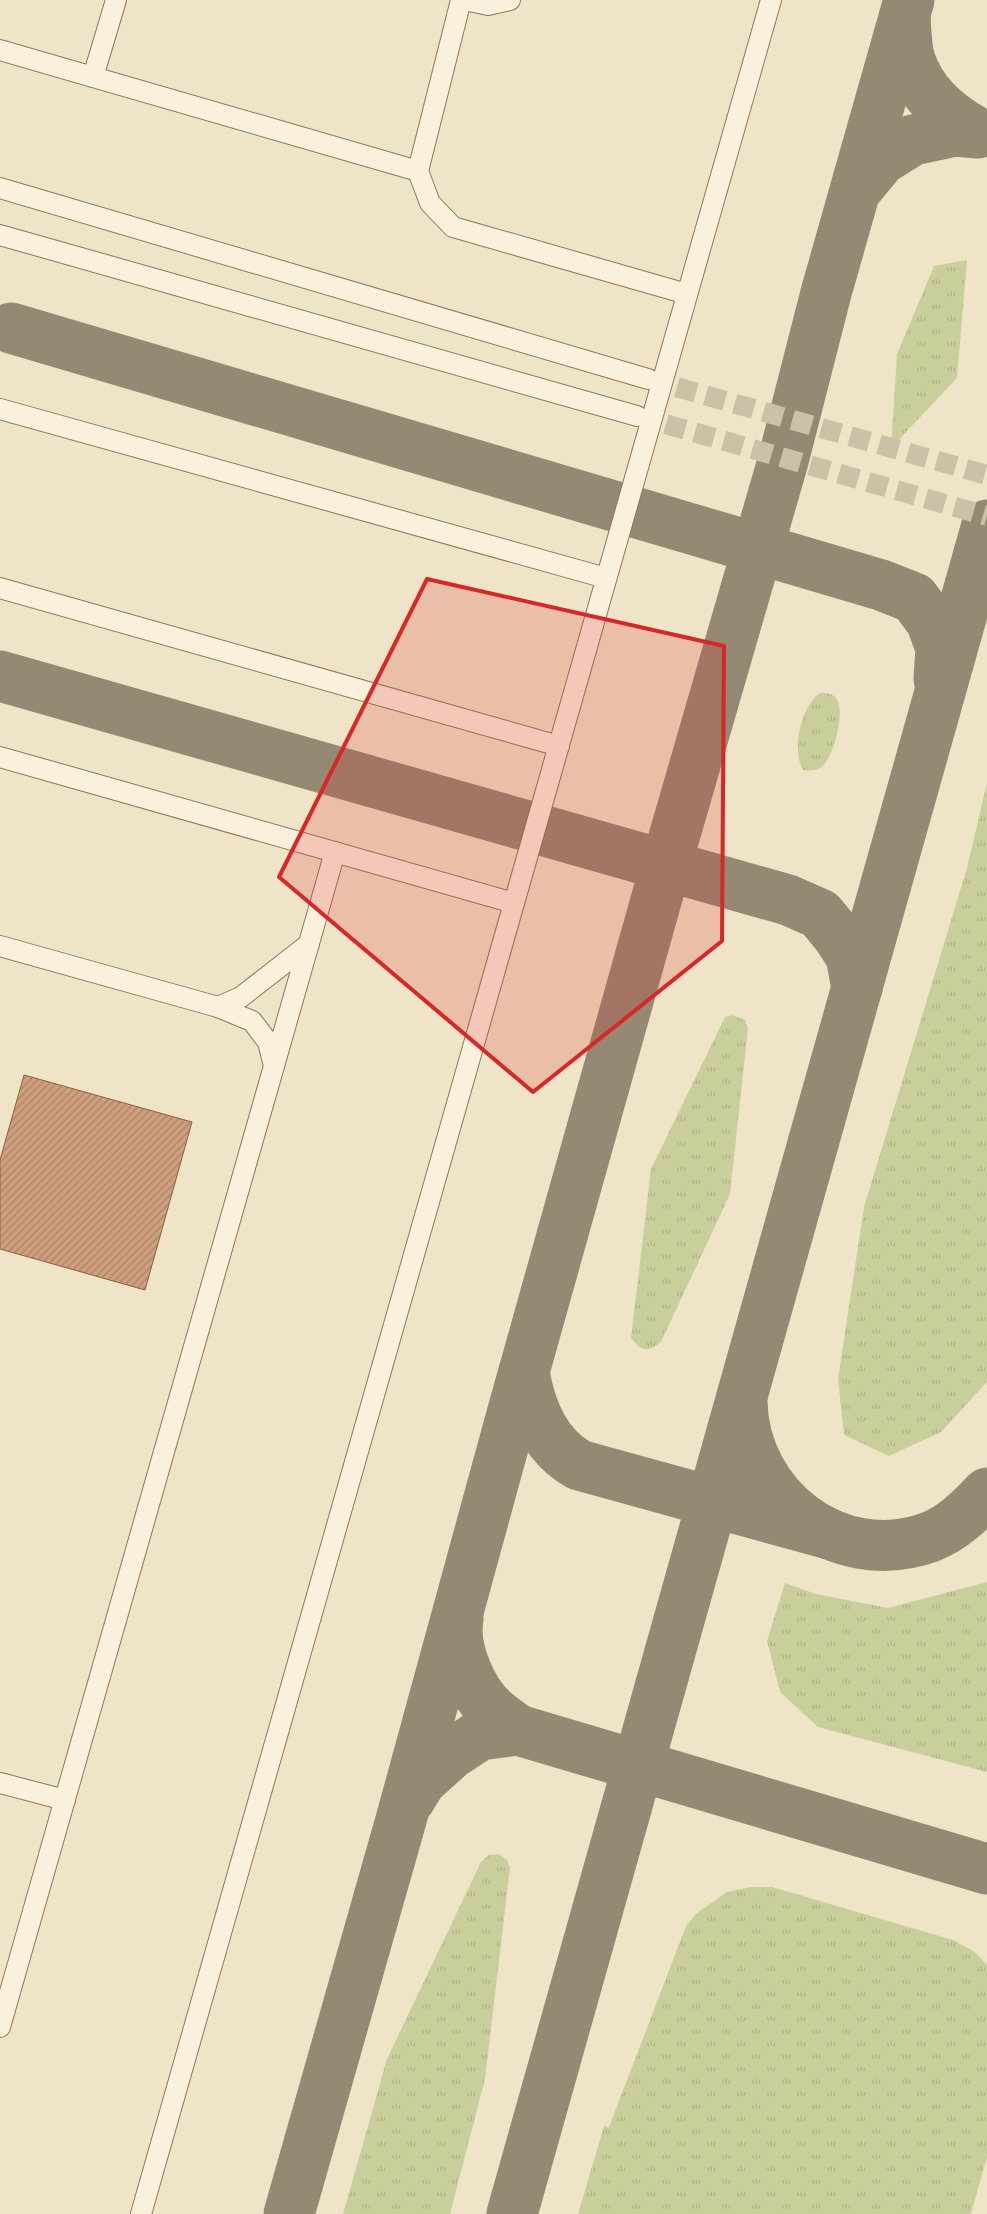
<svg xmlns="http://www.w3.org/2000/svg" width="987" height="2214" font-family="Bitter,serif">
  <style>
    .grass { fill: url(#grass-tufts) }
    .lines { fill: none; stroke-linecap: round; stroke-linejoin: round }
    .taxiway { stroke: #968974; stroke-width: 51 }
    .building { fill: url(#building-hatch); stroke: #8d5f41 }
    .minor-tunnel { stroke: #ccc0a6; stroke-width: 20; stroke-dasharray: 20 10; stroke-linecap: butt }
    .minor-casing { stroke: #8d765c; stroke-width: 22 }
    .minor { stroke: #faf1dc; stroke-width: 20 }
    .marked { fill: #d62828; fill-opacity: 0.2; stroke: #d62828; stroke-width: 4; stroke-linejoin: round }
  </style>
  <defs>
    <pattern id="grass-tufts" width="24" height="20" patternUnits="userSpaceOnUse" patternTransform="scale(1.25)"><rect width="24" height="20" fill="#c9cf9b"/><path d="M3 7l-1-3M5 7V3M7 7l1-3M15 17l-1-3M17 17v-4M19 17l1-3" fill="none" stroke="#aeb285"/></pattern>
    <pattern id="building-hatch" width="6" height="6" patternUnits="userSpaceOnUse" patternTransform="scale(1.25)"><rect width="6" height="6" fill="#cf9f7d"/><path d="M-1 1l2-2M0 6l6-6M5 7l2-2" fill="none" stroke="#a98266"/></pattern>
  </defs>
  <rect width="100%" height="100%" fill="#f0e4c8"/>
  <g class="grass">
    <polygon points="967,260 957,378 891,448 897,354 934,266"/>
    <path d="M820,693c5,0 11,0 15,4 12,11 -1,60 -13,70 -6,4 -12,4 -19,3 -12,-20 -2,-64 17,-77z"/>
    <polygon points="987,783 987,1382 941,1432 889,1456 844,1435 838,1379 864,1207 967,868"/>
    <path d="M732,1015l13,5 3,8 -18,166 -69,148c-13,11 -20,9 -30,-4l20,-169 74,-152z"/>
    <polygon points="987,1582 987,1772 818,1727 780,1692 767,1641 785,1583 816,1594 888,1608"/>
    <polygon points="499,1854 507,1860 510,1868 485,2079 450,2214 343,2214 387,2059 481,1862 489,1855"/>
    <polygon points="751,1887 772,1887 953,1940 975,1952 987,1965 987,2157 971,2214 578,2214 604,2126 609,2127 686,1926 697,1913 727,1892"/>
  </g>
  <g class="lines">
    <g class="taxiway">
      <path d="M857,189l24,-29 32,-20 42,-9 23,2c-30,-16 -57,-38 -68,-73 -4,-13 -4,-29 -5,-43"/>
      <polyline points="11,328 881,585 914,598 931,621 941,648 939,679"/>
      <polyline points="0,676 788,900 820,914 838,936 851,956 857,988"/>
      <path d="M524,1372c6,36 21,74 55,93l250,69"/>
      <path d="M742,1402c2,95 95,169 188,135 23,-9 40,-26 57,-44"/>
      <polyline points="518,1730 987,1869"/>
      <path d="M410,1799l11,-18 30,-27 29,-19 38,-5c-8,-6 -17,-12 -25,-19 -22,-20 -40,-62 -35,-92"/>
      <polyline points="289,2214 401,1820 511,1418 666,865 783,461 826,293 909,0"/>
      <polyline points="512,2214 987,525"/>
    </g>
  </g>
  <polygon class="building" points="24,1075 192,1122 145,1290 0,1249 0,1160"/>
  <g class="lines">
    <g class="minor-tunnel">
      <polyline points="648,379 987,475"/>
      <polyline points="637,416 987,516"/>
    </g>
    <defs>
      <g id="minor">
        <polyline points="465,0 488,5 510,0"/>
        <polyline points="0,50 418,171 430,203 453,227 687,294"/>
        <polyline points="93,77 116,0"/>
        <polyline points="418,171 461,0"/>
        <polyline points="0,188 648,379"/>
        <polyline points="0,235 637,416"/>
        <polyline points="0,409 606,578"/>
        <polyline points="0,588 559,746"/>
        <polyline points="0,757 514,903"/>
        <polyline points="0,946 218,1007 252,1021 268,1042 274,1066 0,2027"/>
        <polyline points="218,1007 241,997 309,944"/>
        <polyline points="274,1066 335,852"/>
        <polyline points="0,1783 65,1800"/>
        <polyline points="141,2214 771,0"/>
      </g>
    </defs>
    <use href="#minor" class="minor-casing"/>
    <use href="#minor" class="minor"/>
  </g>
  <path class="marked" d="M427,579l297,67 -2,295 -189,151 -254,-215z"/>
</svg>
